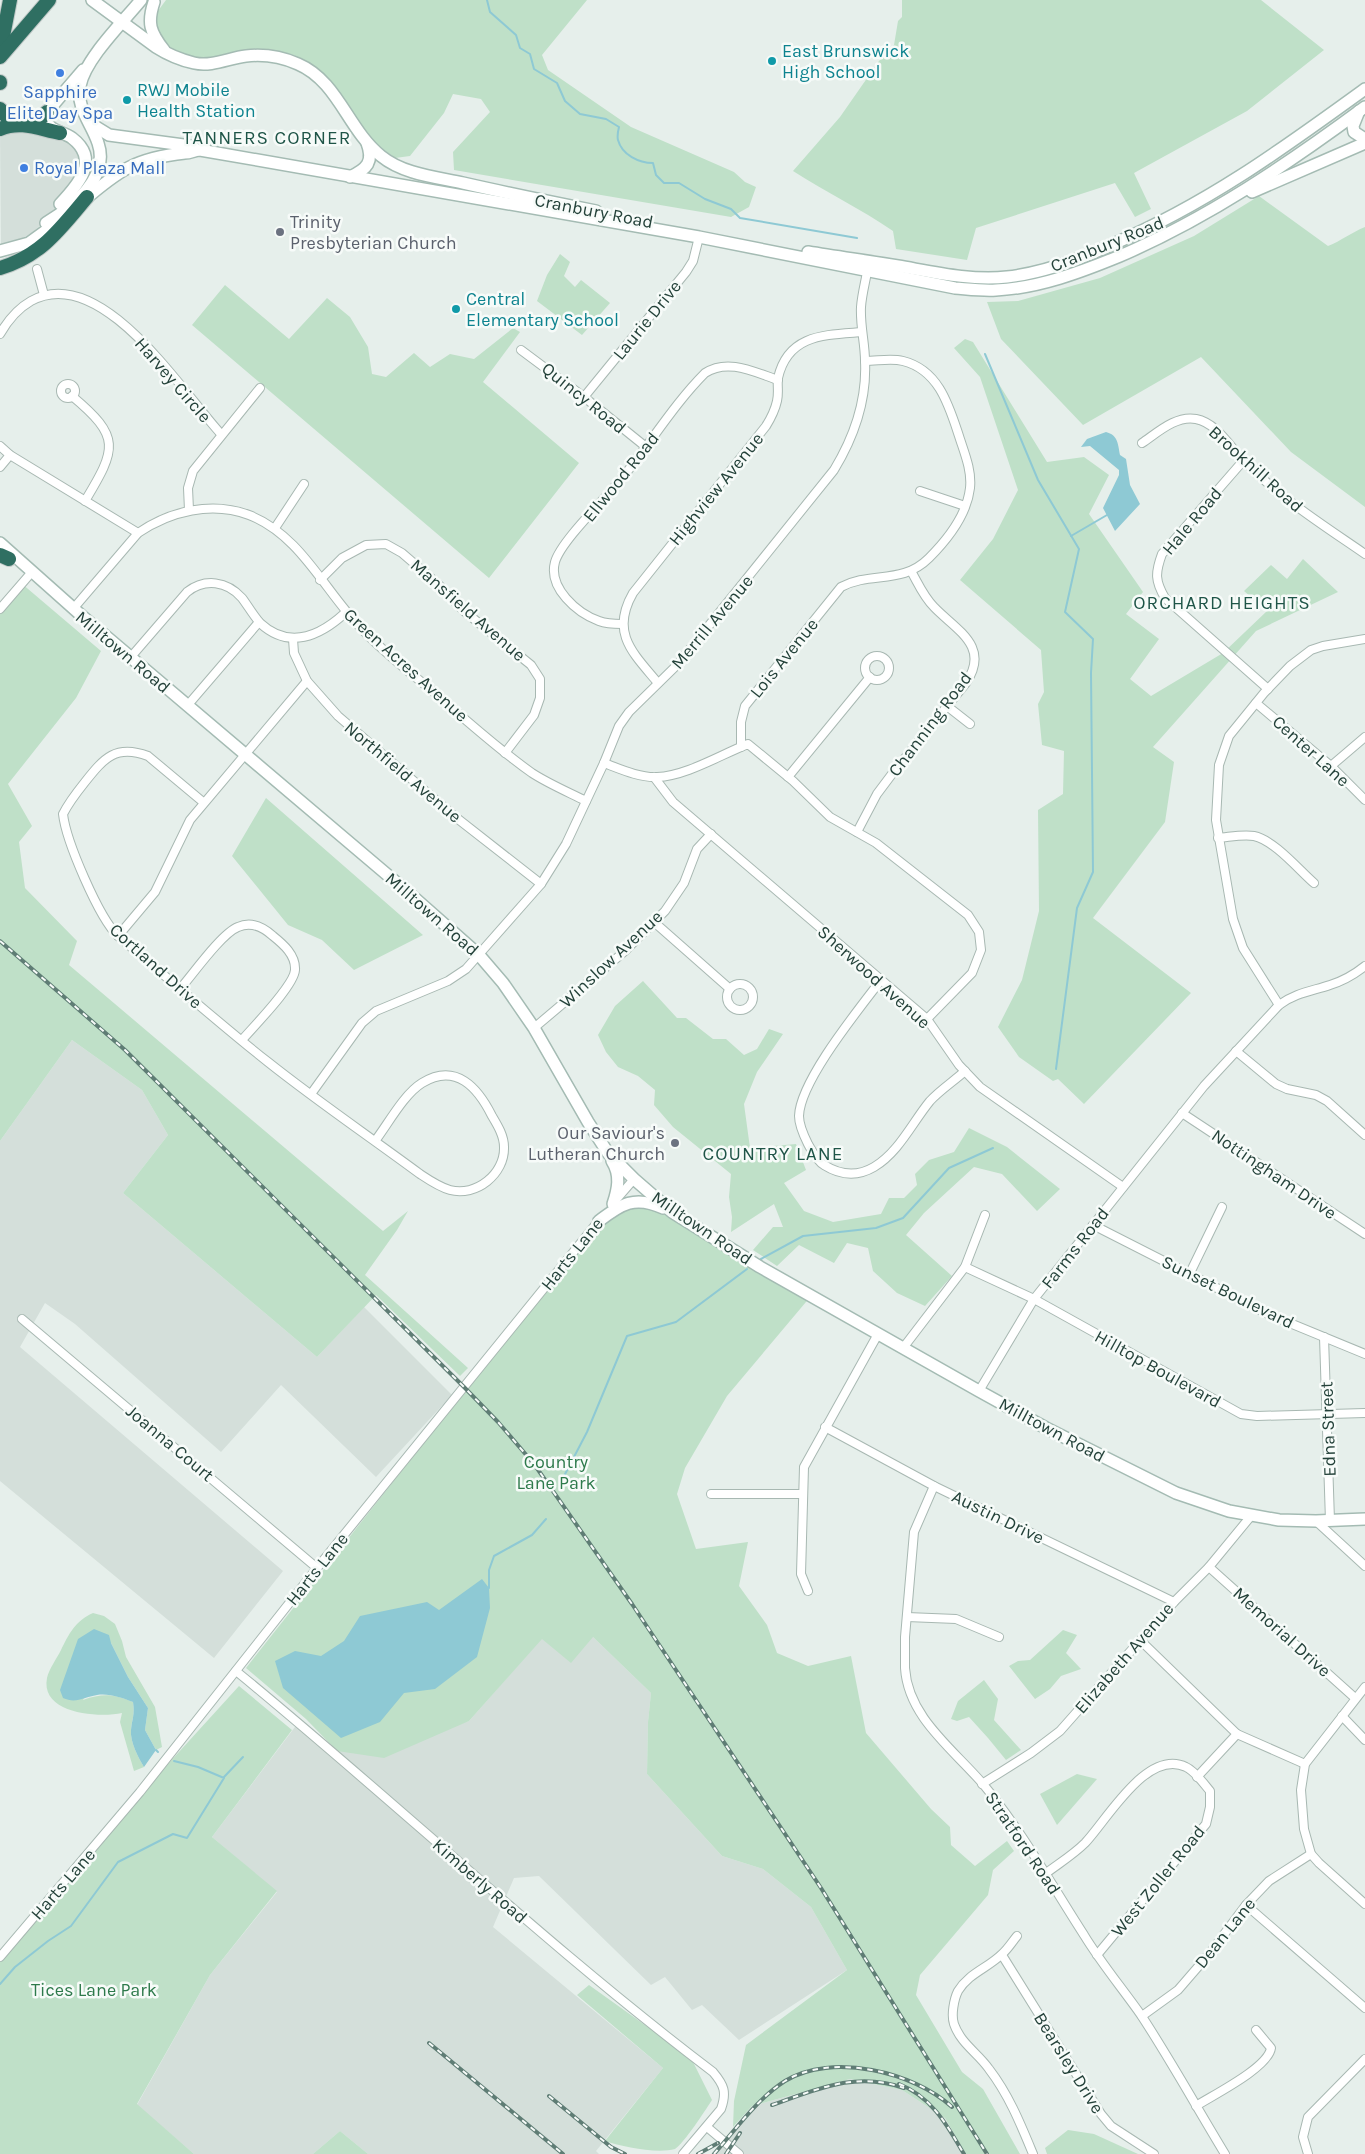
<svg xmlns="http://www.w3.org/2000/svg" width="1365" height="2154" font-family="Karla,sans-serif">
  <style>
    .built { fill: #d4dfda }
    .green { fill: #bfe0c8 }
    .water { fill: #8ec9d4 }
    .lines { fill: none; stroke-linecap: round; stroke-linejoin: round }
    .stream { stroke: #8ec9d4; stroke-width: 2 }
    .street-casing { stroke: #a8b8b2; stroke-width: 10 }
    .secondary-casing { stroke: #a4bbb3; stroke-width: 14 }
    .highway-casing { stroke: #c2cac8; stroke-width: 16 }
    .street { stroke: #fff; stroke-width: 8 }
    .secondary { stroke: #fff; stroke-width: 11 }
    .highway { stroke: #2f6f62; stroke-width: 14 }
    .rail-casing { stroke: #5f7d75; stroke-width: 4 }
    .rail { stroke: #f7fbf9; stroke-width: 2; stroke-dasharray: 5.5; stroke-linecap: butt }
    .culture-dot { fill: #0f9aa8; stroke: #f7fbf9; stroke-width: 2 }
    .shop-dot { fill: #3f7fe0; stroke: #f7fbf9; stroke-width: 2 }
    .worship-dot { fill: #6b7280; stroke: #f7fbf9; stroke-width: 2 }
    .labels { text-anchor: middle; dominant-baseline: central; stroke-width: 5; stroke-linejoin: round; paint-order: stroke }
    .culture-label { font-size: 18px; fill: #0d838f; stroke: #f7fbf9; text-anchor: start }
    .shop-label { font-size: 18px; fill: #366cbe; stroke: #f7fbf9 }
    .street-label { font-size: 18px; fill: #24423a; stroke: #f7fbf9 }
    .worship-label { font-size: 18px; fill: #5b616d; stroke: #f7fbf9; text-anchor: start }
    .park-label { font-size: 18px; fill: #2d7a4b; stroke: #f7fbf9 }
    .neighbourhood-label { font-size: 19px; letter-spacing: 1px; fill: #1f5548; stroke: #f7fbf9 }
  </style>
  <rect width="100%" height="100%" fill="#e6efeb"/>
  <g class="built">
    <polygon points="0,129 60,133 84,156 75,189 47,219 33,232 21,239 1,245"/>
    <polygon points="72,1040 142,1090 168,1135 123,1193 317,1357 364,1307 452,1395 376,1477 281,1385 221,1452 75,1324 45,1303 20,1347 283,1571 214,1658 0,1481 0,1141"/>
    <polygon points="593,1637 651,1693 648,1722 647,1774 722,1856 763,1869 811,1907 847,1970 739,2040 702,2005 692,2010 665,1977 651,1985 539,1876 514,1878 493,1927 663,2068 596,2151 599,2154 368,2154 340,2131 313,2154 194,2154 137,2105 210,1975 277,1892 212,1837 301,1719 337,1751 469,1721 542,1638"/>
    <polygon points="850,2079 902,2090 945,2118 966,2154 711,2154 752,2106"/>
  </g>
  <g class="green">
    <polygon points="166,0 587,0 542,55 548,70 631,127 734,172 745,182 756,187 749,207 731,217 454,170 453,152 490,112 481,99 453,94 444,113 410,156 395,158 375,143 358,123 338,91 322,73 294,55 249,50 216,59 194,59 168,51 157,31 155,15"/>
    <path d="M902,0h359l63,50 -77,61 -113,62 17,36 -16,8 -20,-34 -139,45 -9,32 -71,-11 -3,-18c-32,-22 -67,-39 -100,-60l47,-54 39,-56 15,-16 4,-24 4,-4z"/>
    <path d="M1259,196l69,50c13,-5 24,-14 37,-19v280l-74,-55 -90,-95 -118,68 -82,-86 -14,-37 31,-1 82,-23 94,-42z"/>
    <polygon points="560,254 570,262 564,276 575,287 581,280 610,303 582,335 537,301 547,275"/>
    <polygon points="225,285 289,339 327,298 350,317 368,347 372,374 386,377 414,353 430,367 450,354 474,359 513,328 520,332 483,382 579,463 489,578 192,325"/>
    <polygon points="965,339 973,342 1047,462 1084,457 1109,475 1089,514 1143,592 1126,614 1159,639 1130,679 1151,696 1223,653 1267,611 1244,591 1271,565 1287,579 1303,559 1338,592 1256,631 1153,747 1174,762 1165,822 1093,918 1191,993 1084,1104 1058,1079 1053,1081 1019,1057 998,1027 1022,980 1039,911 1038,810 1063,794 1064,751 1042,745 1038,704 1044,692 1041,650 960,580 993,539 1018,490 980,377 954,348"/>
    <polygon points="21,583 101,651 76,698 8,784 32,826 19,842 25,888 77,941 69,965 383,1231 408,1211 397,1230 365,1275 468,1368 460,1376 376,1295 317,1357 123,1193 168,1135 142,1090 72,1040 0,1141 0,609"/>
    <polygon points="266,798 423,935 354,970 322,940 288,925 232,856"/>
    <polygon points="643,981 677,1018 686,1018 713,1039 726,1039 744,1055 757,1049 769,1029 783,1034 757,1072 744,1104 750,1148 796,1144 806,1170 784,1183 804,1211 833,1222 881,1214 889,1198 904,1198 917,1185 915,1174 929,1160 954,1152 969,1128 1007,1147 1060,1189 1037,1211 1002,1174 974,1167 924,1213 906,1235 952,1276 925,1306 897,1293 873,1271 868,1248 847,1243 834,1263 799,1245 777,1266 753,1250 773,1227 783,1227 774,1204 731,1232 732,1217 729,1197 731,1174 673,1127 654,1105 655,1090 638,1076 618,1067 606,1052 598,1035 615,1006"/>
    <polygon points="652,1203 811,1296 727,1396 685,1468 677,1494 696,1549 748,1542 739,1586 767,1625 777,1653 808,1666 851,1656 866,1733 931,1809 950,1827 951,1845 975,1866 1007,1841 1014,1851 993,1870 988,1895 920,1975 916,1995 962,2072 983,2089 1020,2154 966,2154 945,2118 902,2090 850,2079 752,2106 733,2127 734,2101 746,2045 847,1970 811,1907 763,1869 722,1856 647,1774 648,1722 651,1693 593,1637 571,1663 542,1639 469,1721 384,1758 337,1751 306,1719 246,1668 599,1221 618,1207"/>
    <path d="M93,1613l11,3 11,8 7,17 4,16 29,50 7,40 -6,3 -11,-20 3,-22 -20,-31 -17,-34 -28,57c20,-7 31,-6 50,2 2,14 -1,16 -2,28 -1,12 7,27 13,37l-10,4 -14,-49 2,-9c-23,5 -82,1 -75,-35 2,-9 10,-20 14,-28 8,-16 14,-29 32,-37z"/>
    <polygon points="1063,1630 1077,1635 1066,1653 1081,1669 1061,1676 1050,1689 1035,1699 1009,1666 1018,1661 1030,1660"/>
    <polygon points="984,1680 998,1699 994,1720 1021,1750 1006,1760 988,1738 969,1717 957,1721 951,1719 958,1701"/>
    <polygon points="239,1686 292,1730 212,1837 277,1891 210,1975 137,2104 194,2154 0,2154 0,1957 46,1898"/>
    <polygon points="1077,1774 1097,1779 1057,1825 1040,1794"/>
    <path d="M589,1985l102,73 21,42c-8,12 -27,42 -37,49 -18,5 -52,-2 -70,-8l58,-73 -86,-73z"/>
    <polygon points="1068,2130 1094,2134 1138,2154 1047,2154 1045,2148"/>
    <polygon points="340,2131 368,2154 313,2154"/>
  </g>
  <g class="water">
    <path d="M1106,432c12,3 12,12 14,23l6,4 4,26 10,19 -25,27 -12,-23 16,-33v-5l-29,-24 -9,1 6,-8z"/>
    <polygon points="482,1579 489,1588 490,1608 477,1657 435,1689 404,1693 380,1722 341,1738 283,1688 275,1661 295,1651 321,1656 344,1641 360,1616 427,1602 439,1610"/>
    <path d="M94,1629l15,6 2,8 17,34 20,31 -3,22 11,20 -12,17c-6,-10 -14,-25 -13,-37 1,-11 4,-15 2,-28 -11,-4 -24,-9 -36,-7 -13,2 -21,9 -34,3l-3,-8 18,-51z"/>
  </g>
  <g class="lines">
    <g class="stream">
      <path d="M487,0l3,12 26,23 4,13 10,6 4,15 23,14 8,18 15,13 26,5 13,8c-1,4 -2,9 -1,13 4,15 21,23 35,23l3,12 8,8h15l26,16 26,10 9,9 117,20"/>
      <polyline points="985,354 1038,480 1079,549 1065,612 1093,639 1091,673 1093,872 1077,908 1056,1069"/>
      <polyline points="1071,536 1107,515"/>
      <polyline points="761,1259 803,1236 876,1228 903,1218 949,1168 993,1148"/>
      <polyline points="563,1478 587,1432 627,1336 676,1322 747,1269"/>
      <polyline points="489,1588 489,1570 494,1556 532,1535 546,1519"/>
      <polyline points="156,1750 158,1752"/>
      <polyline points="224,1777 243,1757"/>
      <polyline points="0,1984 15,1967 48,1941 71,1926 118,1862 173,1834 187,1838 224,1778 198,1767 174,1761"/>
    </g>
    <defs>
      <g id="street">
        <polyline points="37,269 44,295"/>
        <path d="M0,334c8,-14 17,-25 31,-33 70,-39 151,91 190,133"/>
        <polyline points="521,350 584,397 646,447"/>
        <circle cx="68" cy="391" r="7"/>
        <path d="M72,396c49,41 45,52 13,105"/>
        <polyline points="584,397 686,272 693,261 699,237"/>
        <path d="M1142,443c15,-10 34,-28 54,-24 21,4 34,28 48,42 36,37 79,64 121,93"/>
        <polyline points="0,446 10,455 138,533"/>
        <path d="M1243,461l-81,93c-7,19 -7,27 3,44l103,91"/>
        <polyline points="0,467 10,455"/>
        <polyline points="920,491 965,506"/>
        <polyline points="189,510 188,488 193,471 260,388"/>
        <polyline points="275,528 304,484"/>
        <polyline points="320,580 342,558 366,545 386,544 402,553 438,584 464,611 531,665 540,679 540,698 534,715 505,753"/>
        <polyline points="0,609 31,573"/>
        <path d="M73,609l65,-76c32,-22 74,-32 111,-18 52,20 76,77 113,114 22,24 49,44 74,65 31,27 62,55 96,79 17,11 36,19 54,28"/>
        <path d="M622,624c-7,0 -15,0 -23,-3 -22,-8 -51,-33 -44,-59 6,-21 51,-64 67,-84 28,-34 52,-74 83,-105 23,-15 49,-1 73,7"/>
        <polyline points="293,639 294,653 307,681 338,716 458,819 541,884"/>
        <circle cx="877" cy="668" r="12"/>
        <path d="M130,658l57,-66c18,-14 40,-11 55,6 6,8 11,17 18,25 29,27 60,13 85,-10"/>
        <path d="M658,683c-25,-30 -48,-50 -25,-90l133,-167c5,-8 9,-16 11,-25 2,-8 0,-16 1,-23 10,-44 47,-43 84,-46"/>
        <polyline points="1256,703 1331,766 1365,800"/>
        <polyline points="187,706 259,622"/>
        <polyline points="947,706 970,724"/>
        <path d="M741,747v-25l4,-16 96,-119c30,-16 61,-2 88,-29 19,-19 38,-43 41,-70 2,-18 -6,-36 -11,-52 -10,-30 -20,-66 -56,-75 -12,-3 -25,0 -38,0"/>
        <path d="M604,763c16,6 36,15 53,14 29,-1 63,-22 91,-33l45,37 37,36 46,26 92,72 11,17 2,18 -9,23 -45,46"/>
        <polyline points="1331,766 1365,737"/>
        <polyline points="654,777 673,802 927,1019 959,1065 980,1087 1123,1187"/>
        <polyline points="788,777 870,677"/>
        <path d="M203,802l-55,-46c-32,-12 -44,2 -63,26 -8,10 -16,20 -22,32 3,27 36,104 55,122 50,42 99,86 150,126 49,39 102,75 152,112 9,6 19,13 30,16 26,7 55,-16 54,-43 0,-11 -6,-21 -12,-31 -14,-28 -36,-54 -70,-33 -18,11 -34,41 -47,58"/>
        <path d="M857,832l20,-38 15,-20 74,-91c25,-37 -10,-53 -32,-76 -11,-11 -16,-24 -23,-36"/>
        <path d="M1218,838c12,-1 25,-4 36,-2 20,4 45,34 60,47"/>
        <polyline points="654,922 730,989"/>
        <polyline points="118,936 155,892 190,820 307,681"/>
        <path d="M881,980c-22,29 -81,101 -82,136 0,9 5,20 9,28 4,7 9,17 16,21 16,10 33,12 50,2 25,-15 38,-44 56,-66 10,-11 24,-20 35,-30"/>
        <circle cx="740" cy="997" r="13"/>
        <path d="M180,989c13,-15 42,-56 58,-62 13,-6 25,0 35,9 10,8 23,19 22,34 -1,16 -42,57 -53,70"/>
        <polyline points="1279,1005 1243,948 1233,919 1216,820 1219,765 1229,736 1264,693 1290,666 1311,650 1323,646 1365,639"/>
        <polyline points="534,1028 625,951 665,911 684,883 697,849 711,834"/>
        <polyline points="1236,1051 1276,1084 1287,1089 1316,1095 1327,1101 1365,1135"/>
        <path d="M311,1094l51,-71 14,-12 72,-30 18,-12 75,-85 25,-40 38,-81 15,-37 10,-14 49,-48 156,-194c20,-33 33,-70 31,-109 0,-18 -5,-35 -4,-54 1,-14 5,-27 7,-41"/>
        <polyline points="1182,1113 1365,1234"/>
        <polyline points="615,1201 634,1179"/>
        <polyline points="1093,1225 1268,1314 1365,1354"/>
        <polyline points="965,1267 1034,1299 1241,1414 1257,1416 1365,1413"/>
        <polyline points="1190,1273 1222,1207"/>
        <polyline points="22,1319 317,1568"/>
        <polyline points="1324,1337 1330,1521"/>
        <polyline points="903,1348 965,1267 985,1215"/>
        <path d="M979,1391l55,-92 170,-213 75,-81c16,-12 33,-14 51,-20 13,-4 25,-11 35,-19"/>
        <polyline points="825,1427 934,1486 1174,1602"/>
        <path d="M934,1486l-20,46 -9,105v31c3,49 48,81 78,116 39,47 68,100 101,151 17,28 38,53 57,80 29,44 56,93 84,139"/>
        <polyline points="711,1494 803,1494"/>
        <polyline points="1316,1521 1365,1566"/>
        <polyline points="1209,1567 1355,1698"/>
        <polyline points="808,1591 801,1574 804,1467 878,1334"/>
        <polyline points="907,1617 956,1619 999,1637"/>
        <polyline points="1141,1641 1237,1734 1305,1764"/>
        <path d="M236,1671c160,131 311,275 477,401 11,13 14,20 8,37l-38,45"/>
        <polyline points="1365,1687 1305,1764 1301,1790 1304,1829 1311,1854 1319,1863 1365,1904"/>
        <polyline points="1342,1716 1365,1740"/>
        <polyline points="1197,1777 1237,1734"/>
        <polyline points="982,1784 1031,1753 1060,1731 1174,1602 1209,1567 1251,1516"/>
        <path d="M1045,1874c13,-10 28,-19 40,-31 22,-23 62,-95 101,-76 9,4 18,17 24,24v16l-4,17 -109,131"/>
        <polyline points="1246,1905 1365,2008"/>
        <path d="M1017,1936c-5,6 -9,13 -15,18 -14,14 -33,19 -44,37 -4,8 -7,24 -4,33 7,20 24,29 35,45 20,26 32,56 44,85"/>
        <polyline points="1002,1955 1101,2114 1111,2126 1154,2154"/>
        <polyline points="0,1957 140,1792 317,1568 601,1218"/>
        <polyline points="1142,2016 1178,1990 1210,1953 1246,1905 1269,1881 1311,1854"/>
        <path d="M1196,2106c17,-11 72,-38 75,-58l-15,-18"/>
        <polyline points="707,2127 739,2154"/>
        <polyline points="1308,2154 1303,2137 1308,2117 1365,2059"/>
      </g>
      <g id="secondary">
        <path d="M92,0l64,47c11,7 25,13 38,16 18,4 35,-5 52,-7 18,-2 36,1 52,8 40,17 50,66 83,92 22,18 54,21 82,27 44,10 88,19 133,28"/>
        <path d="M154,2c-7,21 -4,30 10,48"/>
        <polyline points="1359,111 1353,126 1354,132 1365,139"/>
        <polyline points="88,118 96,127 109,135 191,146 197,150"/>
        <path d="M350,177c17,-8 24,-15 17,-34"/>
        <polyline points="1252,192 1365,143"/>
        <path d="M82,202c37,-32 54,-44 103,-49 6,0 10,-3 15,-3l499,87 256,51c13,1 28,3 41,2 43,-2 85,-18 124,-34 88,-38 168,-92 245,-149"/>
        <path d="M60,204c17,-18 41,-44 12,-66 -10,-7 -22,-6 -27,-19l2,-7 36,-42"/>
        <path d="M46,223c26,-16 64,-45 52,-80 -6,-19 -22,-35 -18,-57 5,-27 43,-64 61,-86"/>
        <polyline points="0,251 29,243 58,222"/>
        <path d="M808,252c30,5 60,9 90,14 35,6 73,15 109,11 36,-4 71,-17 104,-32 96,-41 170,-95 254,-156"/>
        <polyline points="0,543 82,616 410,894 479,955 503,983 534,1028 588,1122 608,1153 634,1179 672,1212 760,1267 979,1391 1046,1428 1176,1493 1229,1511 1279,1520 1316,1521 1365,1519"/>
        <path d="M612,1161c9,14 6,28 1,43"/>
        <path d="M599,1221c22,-17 36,-26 64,-13"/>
      </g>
      <g id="highway">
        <polyline points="0,52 10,0"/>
        <polyline points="0,57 49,0"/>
        <polyline points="0,82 0,83"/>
        <polyline points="0,109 6,116 23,123"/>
        <polyline points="29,124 39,120 47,112"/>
        <path d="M0,129c21,-9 39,0 60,4"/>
        <path d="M0,268c41,-12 60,-39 87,-71"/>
        <polyline points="0,555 9,559"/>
      </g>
    </defs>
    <use href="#street" class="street-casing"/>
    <use href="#secondary" class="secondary-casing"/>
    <use href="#highway" class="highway-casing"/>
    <use href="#street" class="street"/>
    <use href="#secondary" class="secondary"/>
    <use href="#highway" class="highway"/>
    <defs>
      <g id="rail">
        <polyline points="0,941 125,1050 464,1387 498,1422 534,1464 632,1604 821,1888 987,2154"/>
        <polyline points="429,2043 563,2154"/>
        <path d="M899,2084c33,13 48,41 65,70"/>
        <polyline points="549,2096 611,2147 625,2154"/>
        <path d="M772,2105c46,-16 84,-34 132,-17"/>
        <polyline points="698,2154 718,2143"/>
        <path d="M714,2154c22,-25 43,-55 71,-73 47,-29 129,-9 167,26"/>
        <polyline points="726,2154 740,2133"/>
      </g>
    </defs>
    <use href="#rail" class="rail-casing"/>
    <use href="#rail" class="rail"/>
  </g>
  <g class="culture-dot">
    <circle cx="772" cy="61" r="5"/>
    <circle cx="127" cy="100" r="5"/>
    <circle cx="456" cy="309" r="5"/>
  </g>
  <g class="shop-dot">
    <circle cx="60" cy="73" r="5"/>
    <circle cx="24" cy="168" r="5"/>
  </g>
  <g class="worship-dot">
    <circle cx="280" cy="232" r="5"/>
    <circle cx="675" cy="1143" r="5"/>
  </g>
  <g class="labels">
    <g class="culture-label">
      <text x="782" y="51">East Brunswick<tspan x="782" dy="21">High School</tspan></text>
      <text x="137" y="90">RWJ Mobile<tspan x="137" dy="21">Health Station</tspan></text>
      <text x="466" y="299">Central<tspan x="466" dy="21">Elementary School</tspan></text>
    </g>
    <g class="shop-label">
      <text x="60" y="92">Sapphire<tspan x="60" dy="21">Elite Day Spa</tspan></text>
      <text x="34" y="168" text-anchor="start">Royal Plaza Mall</text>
    </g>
    <g class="street-label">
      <text transform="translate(594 211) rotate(11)">Cranbury Road</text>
      <text transform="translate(1107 244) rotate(-22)">Cranbury Road</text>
      <text transform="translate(647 320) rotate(-51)">Laurie Drive</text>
      <text transform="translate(173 380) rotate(49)">Harvey Circle</text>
      <text transform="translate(584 398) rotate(39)">Quincy Road</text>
      <text transform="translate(1256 469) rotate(42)">Brookhill Road</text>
      <text transform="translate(621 477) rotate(-51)">Ellwood Road</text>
      <text transform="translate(716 489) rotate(-51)">Highview Avenue</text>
      <text transform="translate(1192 521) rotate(-50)">Hale Road</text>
      <text transform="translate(468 610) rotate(41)">Mansfield Avenue</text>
      <text transform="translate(712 622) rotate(-50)">Merrill Avenue</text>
      <text transform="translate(123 652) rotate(40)">Milltown Road</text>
      <text transform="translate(784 658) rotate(-51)">Lois Avenue</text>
      <text transform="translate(406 665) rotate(42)">Green Acres Avenue</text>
      <text transform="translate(930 724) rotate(-53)">Channing Road</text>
      <text transform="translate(1311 751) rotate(42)">Center Lane</text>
      <text transform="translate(403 772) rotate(40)">Northfield Avenue</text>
      <text transform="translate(432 914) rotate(41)">Milltown Road</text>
      <text transform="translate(611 959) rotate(-43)">Winslow Avenue</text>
      <text transform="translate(156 966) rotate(42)">Cortland Drive</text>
      <text transform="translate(874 977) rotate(42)">Sherwood Avenue</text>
      <text transform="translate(1274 1174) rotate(34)">Nottingham Drive</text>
      <text transform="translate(702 1228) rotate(34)">Milltown Road</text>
      <text transform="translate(1075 1248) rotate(-52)">Farms Road</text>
      <text transform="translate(572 1254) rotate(-51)">Harts Lane</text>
      <text transform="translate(1228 1292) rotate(26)">Sunset Boulevard</text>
      <text transform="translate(1158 1369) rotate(29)">Hilltop Boulevard</text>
      <text transform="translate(1328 1429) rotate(-92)">Edna Street</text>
      <text transform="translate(1052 1430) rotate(28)">Milltown Road</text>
      <text transform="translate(170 1443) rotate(40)">Joanna Court</text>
      <text transform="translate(998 1517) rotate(26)">Austin Drive</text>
      <text transform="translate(317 1569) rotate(-51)">Harts Lane</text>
      <text transform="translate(1282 1632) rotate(42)">Memorial Drive</text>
      <text transform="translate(1124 1658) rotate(-49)">Elizabeth Avenue</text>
      <text transform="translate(1023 1843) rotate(56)">Stratford Road</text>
      <text transform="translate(480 1881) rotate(41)">Kimberly Road</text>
      <text transform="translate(1158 1881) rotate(-51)">West Zoller Road</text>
      <text transform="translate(63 1884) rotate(-49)">Harts Lane</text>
      <text transform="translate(1225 1933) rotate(-51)">Dean Lane</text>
      <text transform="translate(1069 2063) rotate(58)">Bearsley Drive</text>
    </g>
    <g class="worship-label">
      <text x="290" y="222">Trinity<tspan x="290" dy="21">Presbyterian Church</tspan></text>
      <text x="665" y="1133" text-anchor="end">Our Saviour's<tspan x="665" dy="21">Lutheran Church</tspan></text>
    </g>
    <g class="park-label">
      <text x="556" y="1462">Country<tspan x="556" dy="21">Lane Park</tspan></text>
      <text x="94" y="1990">Tices Lane Park</text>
    </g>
    <g class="neighbourhood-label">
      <text x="267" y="138">TANNERS CORNER</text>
      <text x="1222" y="603">ORCHARD HEIGHTS</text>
      <text x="773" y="1154">COUNTRY LANE</text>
    </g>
  </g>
</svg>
